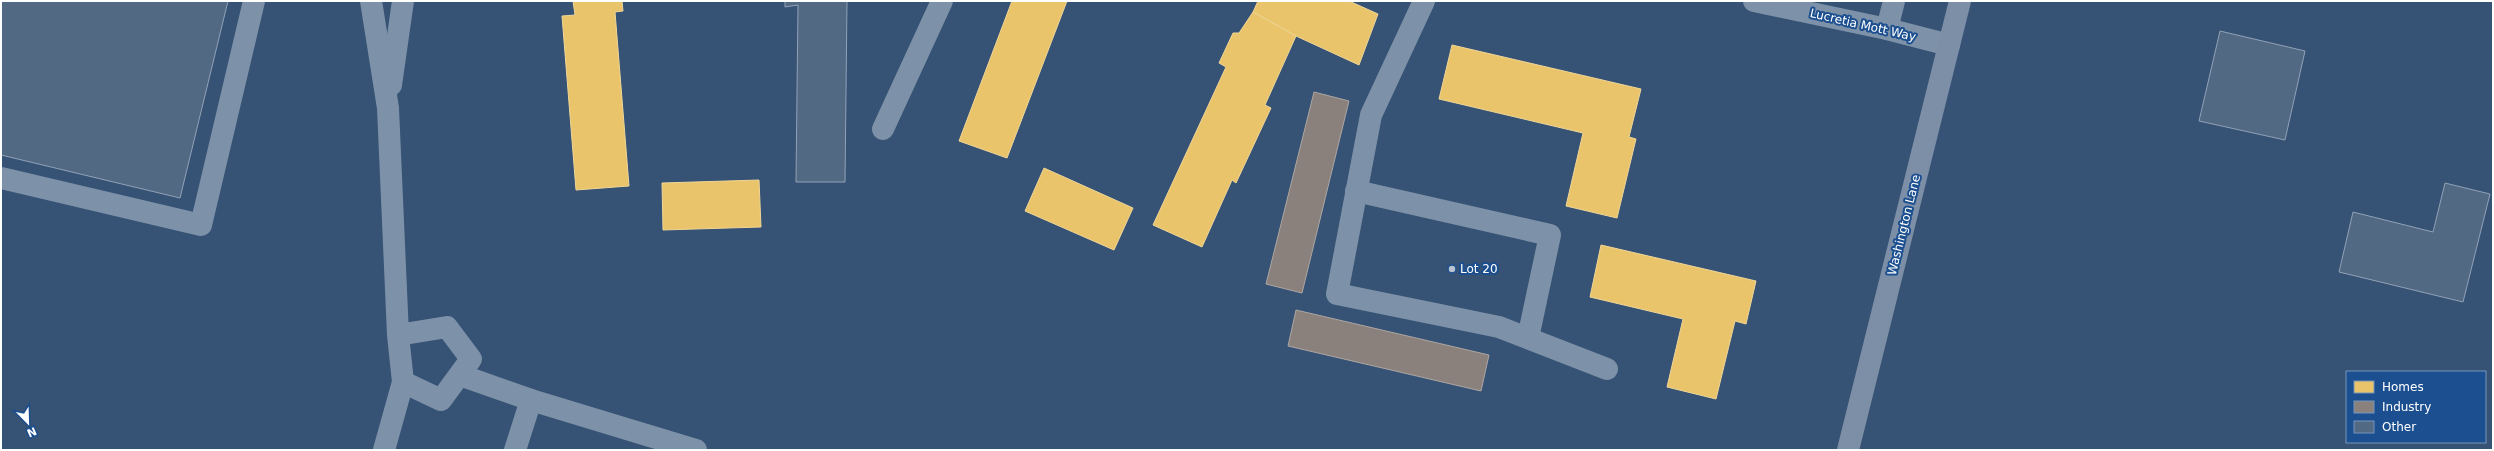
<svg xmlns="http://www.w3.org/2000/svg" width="2494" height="451" font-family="'DejaVu Sans',sans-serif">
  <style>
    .homes { fill: #e9c46a; stroke: #f0d697 }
    .industry { fill: #8a817c; stroke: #ada7a3 }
    .building { fill: #526984; stroke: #92a2b6 }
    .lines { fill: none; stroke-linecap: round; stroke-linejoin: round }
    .minor { stroke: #7d92a8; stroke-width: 22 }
    .major { stroke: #7d8ea7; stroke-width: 22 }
    .poi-dot { fill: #b9c2ce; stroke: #1b4f8f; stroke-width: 1.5 }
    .labels { text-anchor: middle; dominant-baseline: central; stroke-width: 4; stroke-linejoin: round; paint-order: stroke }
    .street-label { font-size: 12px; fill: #fff; stroke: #1b4f8f }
    .poi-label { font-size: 12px; fill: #fff; stroke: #1b4f8f; text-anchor: start }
  </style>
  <rect width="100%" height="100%" fill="#365274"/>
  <g class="homes">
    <polygon points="573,1 622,1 623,11 615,12 629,186 576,190 562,16 575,15"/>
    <polygon points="1012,1 1067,1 1007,158 959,141"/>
    <polygon points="1258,1 1349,1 1378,14 1359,65 1296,36 1253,12"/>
    <polygon points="1253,12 1296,36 1265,105 1271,108 1236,183 1232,180 1202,247 1153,225 1226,67 1219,63 1233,33 1239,33"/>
    <polygon points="1452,45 1641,89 1629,137 1636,139 1617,218 1566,206 1583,133 1439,99"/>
    <polygon points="1044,168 1133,208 1114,250 1025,211"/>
    <polygon points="759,180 761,227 663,230 662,183"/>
    <polygon points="1601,245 1756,281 1746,324 1735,321 1716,399 1667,387 1683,319 1590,297"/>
  </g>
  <g class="industry">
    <polygon points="1314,92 1349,101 1302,293 1266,284"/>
    <polygon points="1296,310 1489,355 1481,391 1288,346"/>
  </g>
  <g class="building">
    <polygon points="1,1 228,1 180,198 1,155"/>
    <polygon points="785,1 847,1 845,182 796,182 798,5 785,7"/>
    <polygon points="2220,31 2305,51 2285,140 2199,121"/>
    <polygon points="2445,183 2490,194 2463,302 2339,272 2353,212 2433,232"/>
  </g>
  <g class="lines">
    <g class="minor">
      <polyline points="371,1 388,108 398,335 403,382 441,400 471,359 447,327 398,335"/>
      <polyline points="1424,1 1371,115 1337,294 1499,327 1607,369"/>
      <polyline points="1754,1 1887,29 1949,45"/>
      <polyline points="1887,29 1894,1"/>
      <polyline points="391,85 403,1"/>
      <polyline points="883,129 942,1"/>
      <polyline points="1,178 201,225 254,1"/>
      <polyline points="1356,191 1550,235 1528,338"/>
      <polyline points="460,375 531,400"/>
      <polyline points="384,450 403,382"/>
      <polyline points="515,450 531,400 696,450"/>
    </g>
    <polyline class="major" points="1848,450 1960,1"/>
  </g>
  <circle class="poi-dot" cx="1452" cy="269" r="4"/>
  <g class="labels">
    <g class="street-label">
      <text transform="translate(1863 25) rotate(13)">Lucretia Mott Way</text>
      <text transform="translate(1904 225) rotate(-76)">Washington Lane</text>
    </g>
    <g class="poi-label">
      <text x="1460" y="269">Lot 20</text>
    </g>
  </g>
  <rect width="2494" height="451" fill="none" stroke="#ffffff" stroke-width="4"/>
  <rect x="2346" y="371" width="140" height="72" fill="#1b4f8f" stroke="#7695bc"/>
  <rect x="2354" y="381" width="20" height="12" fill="#e9c46a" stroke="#7695bc"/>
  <text x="2382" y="391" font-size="12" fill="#ffffff">Homes</text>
  <rect x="2354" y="401" width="20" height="12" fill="#8a817c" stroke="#7695bc"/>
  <text x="2382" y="411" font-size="12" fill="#ffffff">Industry</text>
  <rect x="2354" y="421" width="20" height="12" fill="#526984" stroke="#7695bc"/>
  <text x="2382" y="431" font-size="12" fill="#ffffff">Other</text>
  <g transform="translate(28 423) rotate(157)" stroke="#1b4f8f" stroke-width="3" paint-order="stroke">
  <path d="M0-3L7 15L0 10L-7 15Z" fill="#ffffff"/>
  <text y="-6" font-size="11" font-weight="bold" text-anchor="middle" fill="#ffffff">N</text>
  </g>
</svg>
